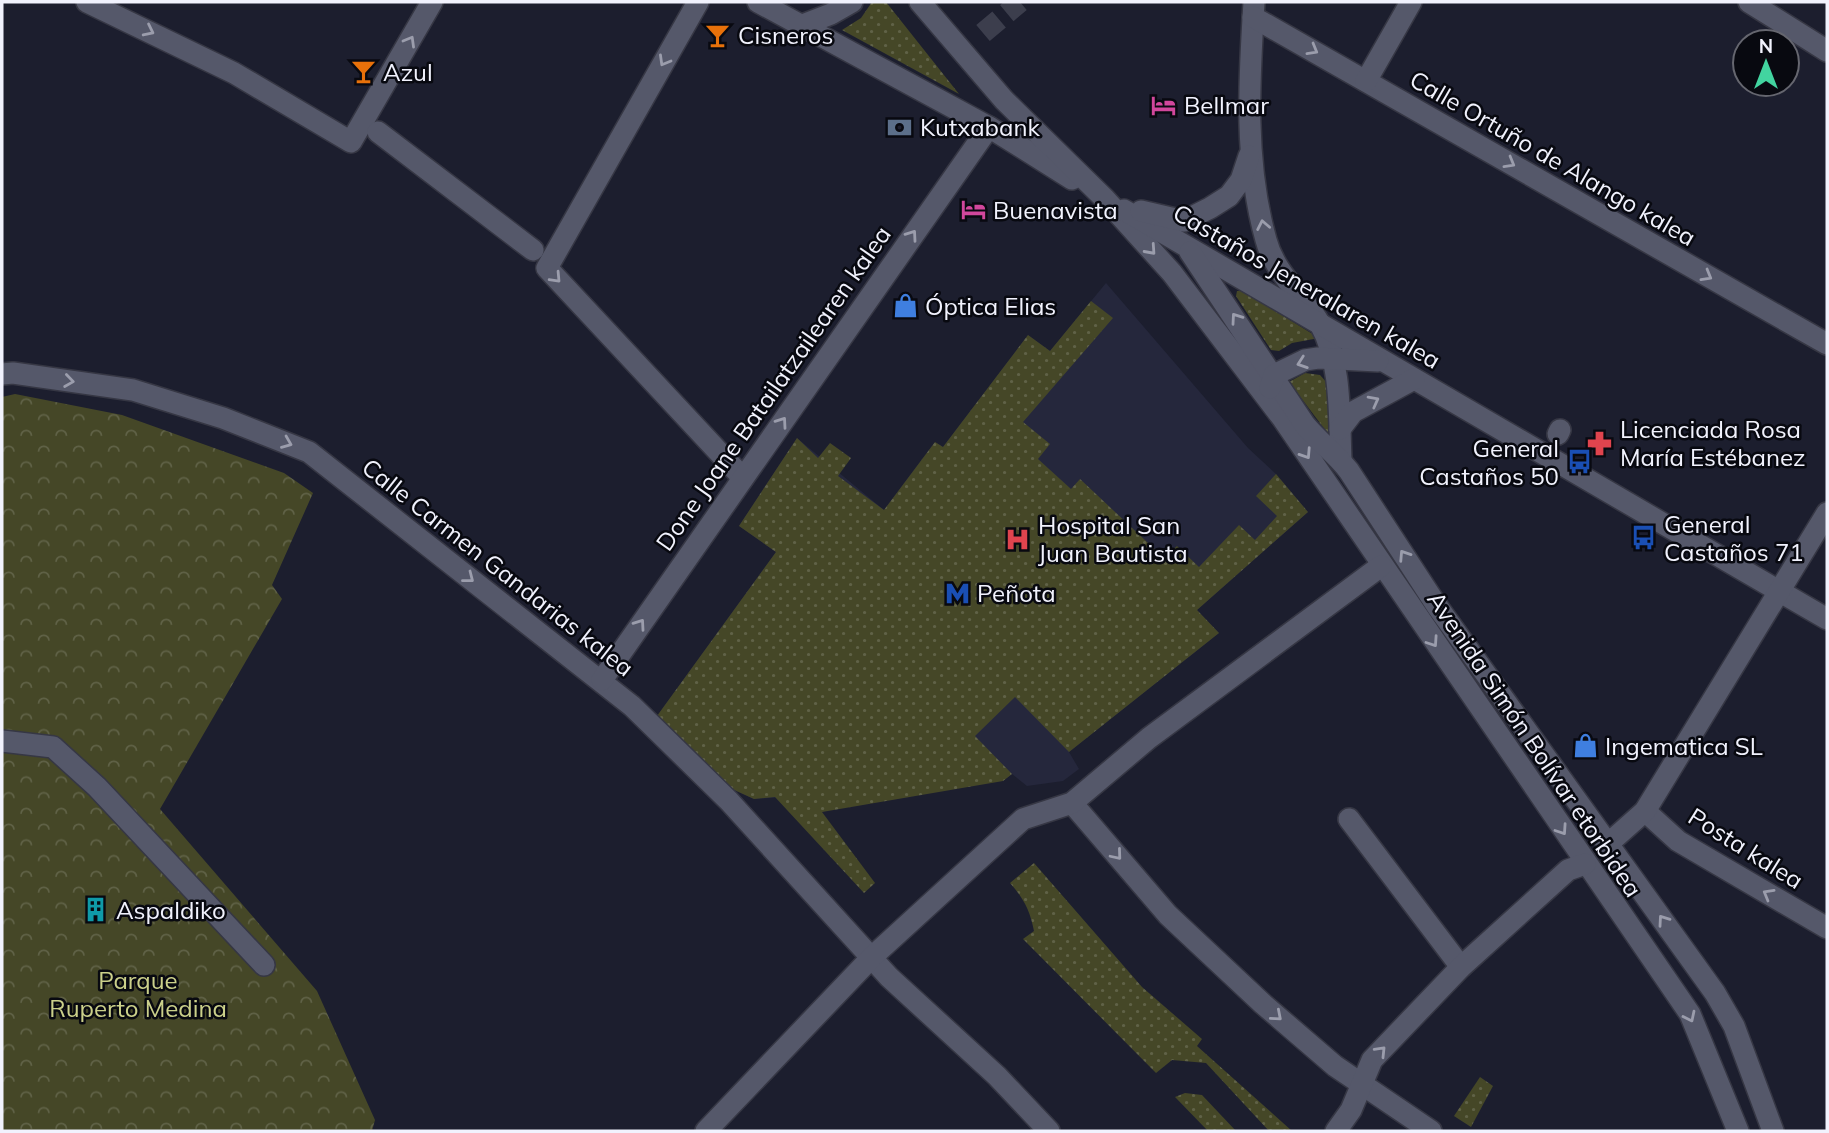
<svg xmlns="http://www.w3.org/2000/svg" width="1829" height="1133" font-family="Mulish,sans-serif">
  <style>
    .built { fill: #25273c }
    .grass { fill: url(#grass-dots) }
    .forest { fill: url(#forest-crowns) }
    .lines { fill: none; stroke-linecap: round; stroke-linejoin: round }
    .minor-tunnel { stroke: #3c3e4d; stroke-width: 21; stroke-dasharray: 21 10; stroke-linecap: butt }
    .minor-casing { stroke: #363744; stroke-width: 24 }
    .minor { stroke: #55586a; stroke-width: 21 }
    .oneway { stroke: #9b9dac }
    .labels { text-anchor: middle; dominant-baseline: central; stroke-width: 5; stroke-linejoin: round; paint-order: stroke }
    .poi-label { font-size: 24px; fill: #f1f2fd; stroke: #080910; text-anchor: start }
    .street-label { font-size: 24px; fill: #f1f2fd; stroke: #080910 }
    .park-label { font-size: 24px; fill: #cbd08a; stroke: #080910 }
  </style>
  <defs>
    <pattern id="grass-dots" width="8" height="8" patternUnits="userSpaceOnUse" patternTransform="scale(1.75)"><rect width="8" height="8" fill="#454727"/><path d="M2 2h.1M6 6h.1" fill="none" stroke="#606247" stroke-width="1.8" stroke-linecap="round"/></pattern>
    <pattern id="forest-crowns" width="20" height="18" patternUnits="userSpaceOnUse" patternTransform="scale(1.75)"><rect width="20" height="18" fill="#454727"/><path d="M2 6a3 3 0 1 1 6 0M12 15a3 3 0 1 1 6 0" fill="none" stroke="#606247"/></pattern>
  </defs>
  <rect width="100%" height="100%" fill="#1c1e2e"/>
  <polygon class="built" points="1106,283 1248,448 1276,474 1308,512 1197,610 1219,633 1069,752 1079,769 1063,781 1027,786 1012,774 1003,781 754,799 732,789 657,716 776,552 739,526 797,438 884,510 935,442 943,447 1028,335 1050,351"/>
  <g class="grass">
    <polygon points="872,2 886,2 959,94 842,30 861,18"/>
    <polygon points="1237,291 1243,291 1319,338 1292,343 1279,351 1271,350 1236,296"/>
    <polygon points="1091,301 1113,318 1023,422 1050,444 1038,459 1071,489 1080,479 1164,558 1177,546 1199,567 1239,525 1255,540 1277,516 1256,496 1276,474 1308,512 1197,610 1219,633 1069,752 1015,697 975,736 1012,774 1003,781 822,812 875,883 864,893 775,797 754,799 732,789 657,716 776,552 739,526 797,438 818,458 830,443 851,458 838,476 884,510 935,442 943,447 1028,335 1050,351"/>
    <polygon points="1305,373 1320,375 1328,384 1332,439 1289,382"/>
    <path d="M1034,863l108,124 60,52 -5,7 95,85h-23l-63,-68 -34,-3 -16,13 -133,-134 11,-8c-4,-21 -10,-32 -24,-48z"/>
    <polygon points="1480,1077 1493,1086 1471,1127 1454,1116"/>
    <polygon points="1185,1093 1202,1095 1236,1131 1208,1131 1175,1097"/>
  </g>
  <polygon class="forest" points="15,394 122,415 284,473 313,493 272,585 282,599 160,809 317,991 375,1120 372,1131 2,1131 2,397"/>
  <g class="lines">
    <polyline class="minor-tunnel" points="983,33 1020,2"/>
    <defs>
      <g id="minor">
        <polyline points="87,2 234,73 351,142 432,2"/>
        <polyline points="698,2 547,268 743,478"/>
        <polyline points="758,2 989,127 1072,179"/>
        <polyline points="920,2 1004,100 1105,199 1172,273 1283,419 1690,1014 1738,1131"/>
        <path d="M1254,2c-5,79 -10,160 12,238 9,34 37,55 54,84 22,39 19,93 21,136"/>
        <polyline points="1749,2 1827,51"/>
        <polyline points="1253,17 1827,344"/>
        <polyline points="800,26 831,14 852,2"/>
        <polyline points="1366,81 1411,2"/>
        <polyline points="378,132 533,250"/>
        <polyline points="1124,210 1827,619"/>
        <polyline points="1141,211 1184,221 1210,208 1229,196 1241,180 1249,156"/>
        <path d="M1190,252l115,173c14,17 31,29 44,46l88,135 278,387 19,33 39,105"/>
        <polyline points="2,374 13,373 133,390 223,418 309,452 632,706 729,801 889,977 997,1076 1049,1131"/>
        <polyline points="1270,388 1274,375 1305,360 1318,358 1378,361"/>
        <polyline points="1340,429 1353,412 1414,379"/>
        <polyline points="1558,434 1560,430"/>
        <polyline points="602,680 989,127"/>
        <polyline points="2,741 53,747 97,787 264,965"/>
        <polyline points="1072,803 1168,915 1263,1004 1335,1066 1431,1131"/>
        <polyline points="1645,811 1678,841 1827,928"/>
        <polyline points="1349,819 1461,967"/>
        <polyline points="1609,843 1645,811 1827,513"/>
        <polyline points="706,1131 872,957 1023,819 1072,803 1149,738 1381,566"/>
        <polyline points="1336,1131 1351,1110 1372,1060 1461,967 1568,870 1585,864"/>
      </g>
    </defs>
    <use href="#minor" class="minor-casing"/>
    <use href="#minor" class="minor"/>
  </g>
  <defs><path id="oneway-chevron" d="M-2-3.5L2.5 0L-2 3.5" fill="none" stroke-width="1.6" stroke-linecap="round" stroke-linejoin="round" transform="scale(1.75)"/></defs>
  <g class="oneway">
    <use href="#oneway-chevron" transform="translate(149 31) rotate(26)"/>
    <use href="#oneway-chevron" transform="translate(410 41) rotate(-60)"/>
    <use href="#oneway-chevron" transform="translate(1313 50) rotate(30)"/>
    <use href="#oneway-chevron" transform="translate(664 61) rotate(120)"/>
    <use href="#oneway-chevron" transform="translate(1510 163) rotate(30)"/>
    <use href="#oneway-chevron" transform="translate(1263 225) rotate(-101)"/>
    <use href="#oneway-chevron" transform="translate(912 235) rotate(-55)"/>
    <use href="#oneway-chevron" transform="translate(1151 250) rotate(48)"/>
    <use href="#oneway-chevron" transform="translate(1707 276) rotate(30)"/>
    <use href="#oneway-chevron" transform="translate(556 278) rotate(47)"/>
    <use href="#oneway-chevron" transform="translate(1236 318) rotate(-125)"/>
    <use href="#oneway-chevron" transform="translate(1302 363) rotate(161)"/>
    <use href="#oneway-chevron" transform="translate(69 381) rotate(8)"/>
    <use href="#oneway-chevron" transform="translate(1374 401) rotate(-28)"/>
    <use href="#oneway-chevron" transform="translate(782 422) rotate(-55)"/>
    <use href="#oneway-chevron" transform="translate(287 443) rotate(22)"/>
    <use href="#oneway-chevron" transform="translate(1306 454) rotate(57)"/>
    <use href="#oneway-chevron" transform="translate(1404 555) rotate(-123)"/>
    <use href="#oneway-chevron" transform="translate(469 578) rotate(38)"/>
    <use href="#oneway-chevron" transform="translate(640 624) rotate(-55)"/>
    <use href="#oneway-chevron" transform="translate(1433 642) rotate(56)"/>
    <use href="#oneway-chevron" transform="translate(1562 830) rotate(56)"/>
    <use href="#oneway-chevron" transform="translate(1117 855) rotate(50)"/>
    <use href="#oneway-chevron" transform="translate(1768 894) rotate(-150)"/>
    <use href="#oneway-chevron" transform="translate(1663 920) rotate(-125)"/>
    <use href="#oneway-chevron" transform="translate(1277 1016) rotate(41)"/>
    <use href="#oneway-chevron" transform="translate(1690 1017) rotate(64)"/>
    <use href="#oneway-chevron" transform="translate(1381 1051) rotate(-46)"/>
  </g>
  <defs>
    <symbol id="bar-bare" viewBox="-9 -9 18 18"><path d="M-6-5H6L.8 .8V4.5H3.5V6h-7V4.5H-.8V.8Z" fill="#e8710a" stroke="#080910" stroke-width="2.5" paint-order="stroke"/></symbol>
    <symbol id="hotel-bare" viewBox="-9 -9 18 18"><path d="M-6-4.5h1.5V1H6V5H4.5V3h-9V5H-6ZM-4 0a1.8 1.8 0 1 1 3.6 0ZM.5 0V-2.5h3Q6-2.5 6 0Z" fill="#d1479c" stroke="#080910" stroke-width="2.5" paint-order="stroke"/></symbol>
    <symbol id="bank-bare" viewBox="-9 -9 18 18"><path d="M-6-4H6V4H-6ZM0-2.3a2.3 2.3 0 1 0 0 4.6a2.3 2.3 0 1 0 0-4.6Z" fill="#5c6f8a" stroke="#080910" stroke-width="2.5" paint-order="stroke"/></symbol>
    <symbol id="shop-bare" viewBox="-9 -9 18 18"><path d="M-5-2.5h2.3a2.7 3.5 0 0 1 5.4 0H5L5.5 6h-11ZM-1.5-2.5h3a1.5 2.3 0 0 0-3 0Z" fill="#3f7fe0" stroke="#080910" stroke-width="2.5" paint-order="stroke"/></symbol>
    <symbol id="pharmacy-bare" viewBox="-9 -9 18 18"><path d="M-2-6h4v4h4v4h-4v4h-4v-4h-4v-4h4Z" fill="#e0444e" stroke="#080910" stroke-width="2.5" paint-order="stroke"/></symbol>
    <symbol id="bus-bare" viewBox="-9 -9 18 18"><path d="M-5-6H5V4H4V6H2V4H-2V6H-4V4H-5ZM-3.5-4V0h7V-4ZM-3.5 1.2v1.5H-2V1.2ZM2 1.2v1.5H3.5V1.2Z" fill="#1a4fb4" stroke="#080910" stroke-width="2.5" paint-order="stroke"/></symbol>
    <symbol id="hospital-bare" viewBox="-9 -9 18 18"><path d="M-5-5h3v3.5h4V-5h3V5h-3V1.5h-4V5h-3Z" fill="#e0444e" stroke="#080910" stroke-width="2.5" paint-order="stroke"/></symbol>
    <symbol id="metro-bare" viewBox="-9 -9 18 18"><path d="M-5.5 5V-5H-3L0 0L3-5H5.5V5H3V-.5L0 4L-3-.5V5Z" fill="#1a4fb4" stroke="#080910" stroke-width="2.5" paint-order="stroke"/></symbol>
    <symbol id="building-bare" viewBox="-9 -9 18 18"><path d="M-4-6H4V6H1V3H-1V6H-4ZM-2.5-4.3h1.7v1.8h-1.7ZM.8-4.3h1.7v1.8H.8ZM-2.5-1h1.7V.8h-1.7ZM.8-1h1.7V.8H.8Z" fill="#0f9aa8" stroke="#080910" stroke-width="2.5" paint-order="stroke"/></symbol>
  </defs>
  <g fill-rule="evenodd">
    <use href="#bar-bare" x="700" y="18" width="35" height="35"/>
    <use href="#bar-bare" x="346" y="54" width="35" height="35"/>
    <use href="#hotel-bare" x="1146" y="88" width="35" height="35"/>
    <use href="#bank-bare" x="882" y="110" width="35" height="35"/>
    <use href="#hotel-bare" x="956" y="192" width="35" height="35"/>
    <use href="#shop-bare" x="888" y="288" width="35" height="35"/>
    <use href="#pharmacy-bare" x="1582" y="426" width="35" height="35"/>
    <use href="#bus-bare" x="1562" y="444" width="35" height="35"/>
    <use href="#bus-bare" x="1626" y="520" width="35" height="35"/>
    <use href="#hospital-bare" x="1000" y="522" width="35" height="35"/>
    <use href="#metro-bare" x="940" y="576" width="35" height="35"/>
    <use href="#shop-bare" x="1568" y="728" width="35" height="35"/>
    <use href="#building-bare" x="78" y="892" width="35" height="35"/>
  </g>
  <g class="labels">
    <g class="poi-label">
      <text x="738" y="35">Cisneros</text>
      <text x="383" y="72">Azul</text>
      <text x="1184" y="105">Bellmar</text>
      <text x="920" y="127">Kutxabank</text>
      <text x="993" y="210">Buenavista</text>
      <text x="925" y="306">Óptica Elias</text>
      <text x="1620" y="429">Licenciada Rosa<tspan x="1620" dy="28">María Estébanez</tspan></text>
      <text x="1559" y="448" text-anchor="end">General<tspan x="1559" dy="28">Castaños 50</tspan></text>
      <text x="1664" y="524">General<tspan x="1664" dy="28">Castaños 71</tspan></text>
      <text x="1038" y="525">Hospital San<tspan x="1038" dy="28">Juan Bautista</tspan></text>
      <text x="977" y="593">Peñota</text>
      <text x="1605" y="746">Ingematica SL</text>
      <text x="116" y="910">Aspaldiko</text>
    </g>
    <g class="street-label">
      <text transform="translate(1553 158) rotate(30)">Calle Ortuño de Alango kalea</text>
      <text transform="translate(1307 286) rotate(30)">Castaños Jeneralaren kalea</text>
      <text transform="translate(773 388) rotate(-55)">Done Joane Batailatzailearen kalea</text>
      <text transform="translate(498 567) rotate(38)">Calle Carmen Gandarias kalea</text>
      <text transform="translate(1535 744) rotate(56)">Avenida Simón Bolívar etorbidea</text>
      <text transform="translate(1746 848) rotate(32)">Posta kalea</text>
    </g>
    <g class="park-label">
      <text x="138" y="980">Parque<tspan x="138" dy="28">Ruperto Medina</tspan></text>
    </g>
  </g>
  <rect width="1829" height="1133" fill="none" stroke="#f1f2fd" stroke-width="7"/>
  <g transform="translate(1766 63)"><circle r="33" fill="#080910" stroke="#65666f" stroke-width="2"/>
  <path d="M0-5L12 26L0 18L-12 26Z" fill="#42d4a0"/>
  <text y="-10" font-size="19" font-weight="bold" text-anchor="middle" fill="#f1f2fd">N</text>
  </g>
</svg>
